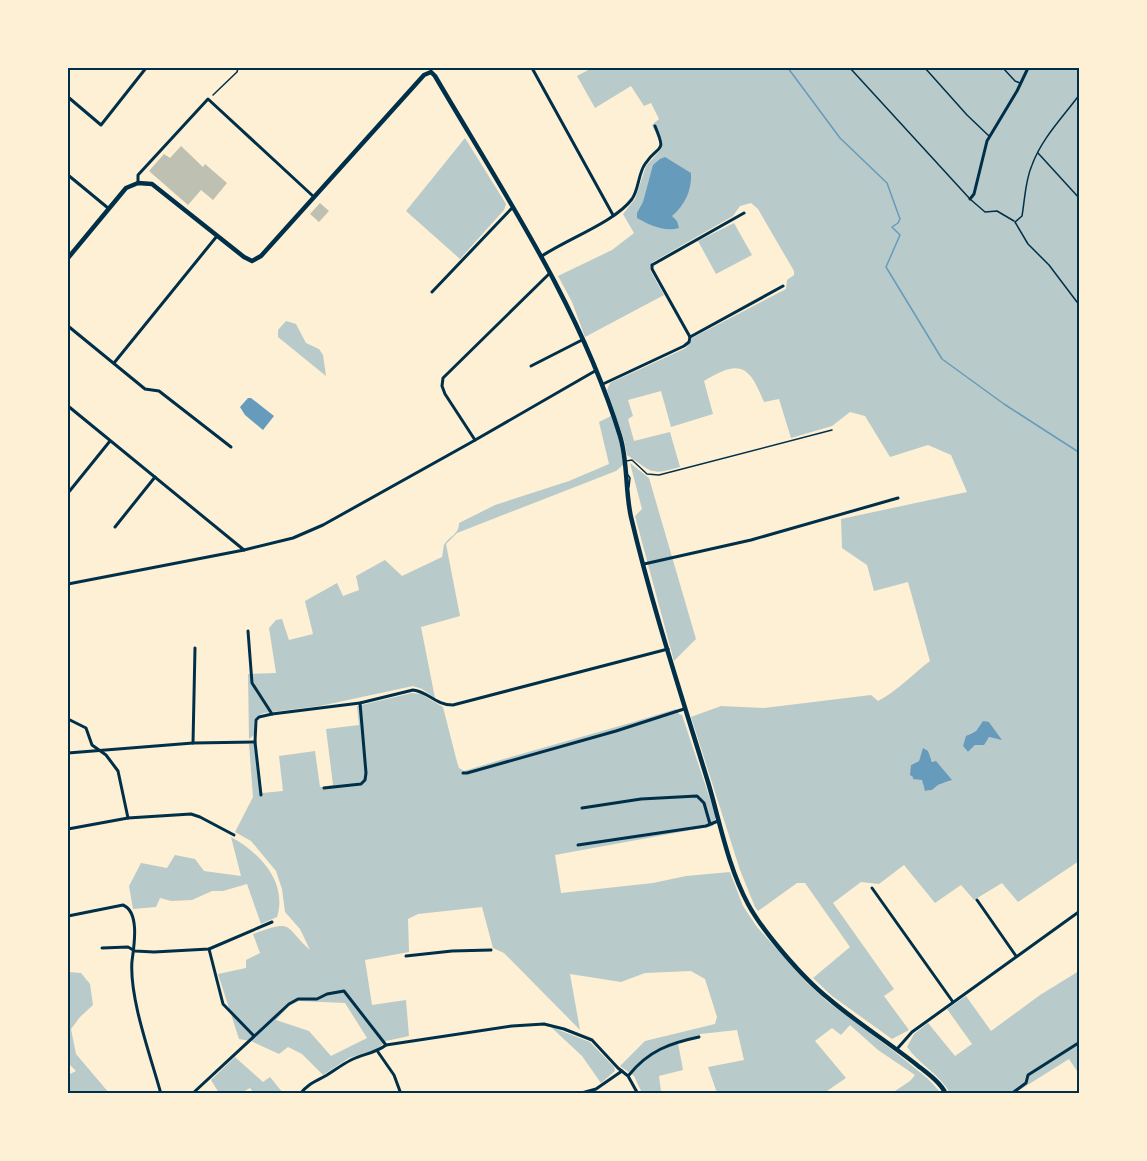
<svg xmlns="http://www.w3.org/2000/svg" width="1147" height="1161" font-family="Rubik,sans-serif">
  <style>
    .green { fill: #b9caca; fill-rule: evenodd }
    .water { fill: #669bbc }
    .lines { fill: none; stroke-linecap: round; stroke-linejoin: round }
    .stream { stroke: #669bbc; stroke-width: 1.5 }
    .building { fill: #bec0b2 }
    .path { stroke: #003049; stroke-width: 1.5 }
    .service { stroke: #003049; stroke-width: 1.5 }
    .minor { stroke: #003049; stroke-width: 3 }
    .tertiary { stroke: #003049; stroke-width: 4.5 }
    .neatline { fill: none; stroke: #003049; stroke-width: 2 }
  </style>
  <rect width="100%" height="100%" fill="#fdf0d5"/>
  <g class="green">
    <path d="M592,68h487v793l-61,41 -16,-19 -28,17 -13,-15 -26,18 -31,-38 -25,19 -18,-2 -28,21 61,86 -10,7 25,34 -17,9 -60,-43 -19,-18 37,-31 -45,-64h-8l-39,28 -3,-4 -15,-37 -49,-153 30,-11 43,2 107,-13 7,6c18,-9 35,-27 52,-40l-22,-79 -34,9 -7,-26 -25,-17 -1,-29 126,-27 -16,-37 -23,-10 -38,12 -25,-41 -15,-4 -18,14 -41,12 -12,-39 -15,3c-15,-37 -24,-43 -60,-21l9,33 -42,13 -10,-36 -33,9 5,16 -5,3 6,22 36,-9 10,35c-31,9 -27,5 -53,-12l-3,-15 -17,-50 3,-7 76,-35 6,-10 94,-49 1,-9 7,-5v-4l-36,-62 -7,-6 -11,3 -7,10 -80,46 -3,5v3l14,25 -79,42 -13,-35 -14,-26 54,-26 22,-17 -11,-19 12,-15 11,-33 15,-17v-5l-9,-19 7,-6 -8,-16 -7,3 -13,-20 -36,22 -18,-32zM989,722l12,17 -12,-2 -14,8 -7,7 -5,-6 6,-12 7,-3 5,-7zM921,755h8c3,11 16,13 21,26l-12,4 -6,5 -6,1 -3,-6 2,-1 -13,-15 -1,-4 8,-4z"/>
    <polygon points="465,138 506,204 504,210 460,259 406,211"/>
    <polygon points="734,223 752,255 716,274 698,241"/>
    <polygon points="286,321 296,324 306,343 319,349 323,355 326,376 278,337 278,330"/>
    <path d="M611,416l8,24 4,22v3l-7,6 -159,62 -11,11 14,72 -39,11 14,71 -13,-9 -9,-3 -93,20 -56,7 -5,2 -5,5v15l-5,4 -1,-65 28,-1 -7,-45 7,-8 6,-1 7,21 24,-6 -8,-33 32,-18 6,13 16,-6 -3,-14 29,-16 17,16 40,-19c1,-4 1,-8 2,-12 5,-9 15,-10 15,-22l36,-18 74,-24 40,-17 -10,-42z"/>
    <polygon points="630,463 649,478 696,639 674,661 635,516 642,509"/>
    <path d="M412,693l9,1 22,13 14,55 2,6 5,3c71,-22 142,-40 212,-62l3,5 3,1 34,102 -3,9 -158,29 6,38 92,-10 33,-7 44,-4 13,34 14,21 50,56 21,19 67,50 32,26 14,15h-49l18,-12 5,-6 -37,-25 -28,-25 -9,10 -9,-7 -17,13 31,37 -22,15h-107l-9,-26 36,-7 -7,-30 -37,4v4l-22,5 5,27 -24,6 2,15 4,2h-23l-8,-17 -14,-10 25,-25 70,-17 2,-7 -12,-38 -14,-8 -46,2 -24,9 -51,-8 10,56 -76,-77 -11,-5 -11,-41 -64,7 -10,5 1,33 -44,8 7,45 34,-5 3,36 -23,5 -9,8 -28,9 -26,17 -21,-21 -14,-7 -9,7 -28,-13 -12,-2 -21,-65 28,-6v-8l14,-7 -7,-19c42,-15 30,-8 57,16l-10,-21 -15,-17 -3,-23 -6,-18 -25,-30 -16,-9 18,-35 -4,-53h5l8,49 21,-2 -4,-35 36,-5 5,36 13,-2 -7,-56 33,-4 -2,-19zM299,1001l46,2 22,35 -36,18 -22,-25 -33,-11 13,-14z"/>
    <path d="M231,837c28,15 57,45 46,80l-16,7 -14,-40 -24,7h-11l-20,9 -21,1 -11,-3 -4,9 -23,2 -4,-23 12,-23 26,5 8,-13 20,4 9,12 37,5z"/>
    <path d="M1079,971v103l-10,-15 -54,34h-65c-11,-19 -31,-29 -43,-46l7,-13 14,-11 27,33 17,-12 -25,-35 19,-13 25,35 49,-36z"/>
    <polygon points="68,972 81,973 90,984 93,1005 80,1017 71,1029 76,1054 109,1093 68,1093 68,1075 76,1071 68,1063"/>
    <polygon points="551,1027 590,1042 614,1067 615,1071 601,1083 582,1056"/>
    <polygon points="235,1057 263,1082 270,1077 283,1093 254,1093 250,1088 241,1093 219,1093 211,1080"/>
  </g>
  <g class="water">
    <path d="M665,157l26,16c1,17 -6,32 -19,43l5,5 2,7c-15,4 -30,-3 -42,-10v-5l6,-11 10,-37 7,-6z"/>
    <polygon points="248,398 251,398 274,416 263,430 245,415 240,407"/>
    <polygon points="983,721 989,722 1002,740 989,737 984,745 975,745 968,752 963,746 966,736 976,731"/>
    <polygon points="923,748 928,751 932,762 936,761 952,780 938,785 932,790 925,791 922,780 913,779 913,777 910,775 911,765 919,761"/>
  </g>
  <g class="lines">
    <polyline class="stream" points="788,68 840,138 887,183 900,219 898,223 892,227 900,235 886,267 942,359 1004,404 1080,453"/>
  </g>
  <g class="building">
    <polygon points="181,146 203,167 205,164 227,183 213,200 201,190 188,205 149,171 164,154 170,158"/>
    <polygon points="320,203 329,211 319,222 310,214"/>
  </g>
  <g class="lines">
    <polyline class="path" points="213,95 237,72 238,68"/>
    <g class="service">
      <polyline points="850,68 970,199 985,212 997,211 1014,221"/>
      <polyline points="925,68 967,115 989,136"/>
      <polyline points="1003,68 1015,81 1020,83"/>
      <path d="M1080,94c-17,23 -38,44 -48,71 -7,16 -7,34 -10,51l-7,6 13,22 21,21 31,41"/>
      <polyline points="1038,153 1080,199"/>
      <polyline points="626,461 632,460 647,474 659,475 832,430"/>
      <polyline points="628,475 630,478 629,487"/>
    </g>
    <g class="minor">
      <polyline points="532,68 613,215"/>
      <polyline points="68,97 101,125 146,68"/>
      <polyline points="68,175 108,208"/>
      <polyline points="138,183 138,175 208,99 314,197"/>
      <polyline points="970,199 974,194 987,141 1017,91 1028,68"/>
      <path d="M542,256c25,-17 73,-34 90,-57 7,-10 6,-25 13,-35 14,-21 22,-9 10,-38"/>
      <polyline points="432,292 512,208"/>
      <polyline points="68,326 145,389 159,391 231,447"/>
      <polyline points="690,337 652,269 652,265 744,213"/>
      <polyline points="114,363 217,236"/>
      <polyline points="531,366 582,340"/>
      <polyline points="603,384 684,346 689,342 690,337 783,286"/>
      <polyline points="68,406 244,550"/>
      <polyline points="475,440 445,394 442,386 443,378 550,273"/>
      <polyline points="68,493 110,441"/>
      <polyline points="115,527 155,477"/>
      <polyline points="644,564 751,540 898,498"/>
      <polyline points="68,584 244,550 293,538 323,525 470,443 595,371"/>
      <polyline points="248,631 252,683 272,714 259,717 256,720 255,742 261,795"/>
      <path d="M272,714l88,-11 53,-13c16,2 22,15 40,15l215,-56"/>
      <polyline points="68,719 86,728 92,745 106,755 118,771 128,818"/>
      <polyline points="193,743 195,648"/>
      <polyline points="68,753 193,743 255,742"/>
      <polyline points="463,773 467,773 616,731 684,709"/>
      <polyline points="324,788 361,784 365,780 366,773 360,703"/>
      <polyline points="582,808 641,799 697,796 704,803 710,824"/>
      <polyline points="68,829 128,818 191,814 200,817 234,835"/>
      <polyline points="578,845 706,826 718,821"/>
      <polyline points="872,888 953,1002"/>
      <polyline points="977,900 1016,956"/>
      <path d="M68,916l55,-11c17,7 11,41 9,56 -3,37 19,96 29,133"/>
      <polyline points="102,948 128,947 135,951 154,952 209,949 272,922"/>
      <polyline points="209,949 223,1004 254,1036"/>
      <polyline points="406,956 452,951 491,950"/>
      <polyline points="897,1049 912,1032 1080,911"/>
      <polyline points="378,1052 394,1075 401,1094"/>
      <path d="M629,1075c19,-24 41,-32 70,-38"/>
      <polyline points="192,1094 289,1004 298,999 317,999 327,994 344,991 386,1045"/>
      <path d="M300,1094c9,-11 15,-12 27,-19 8,-5 16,-11 24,-15 12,-6 25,-7 35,-15l126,-19 32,-2 20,5 28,11 26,28 10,8 10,18"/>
      <polyline points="578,1094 596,1089 622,1071"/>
      <polyline points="1011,1094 1026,1083 1028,1075 1080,1042"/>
    </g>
    <path class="tertiary" d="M68,258l58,-70 12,-5 14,1 92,73 8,4 9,-5 163,-181 7,-3 4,4c68,116 145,230 185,360 8,26 5,54 11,81 21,89 50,177 77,265 12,40 20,85 40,122 15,28 55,74 80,94 28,24 60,44 89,67 10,8 23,17 29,29"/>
  </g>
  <rect width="1147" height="1161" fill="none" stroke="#fdf0d5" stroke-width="138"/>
  <rect x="69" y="69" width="1009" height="1023" class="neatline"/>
</svg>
